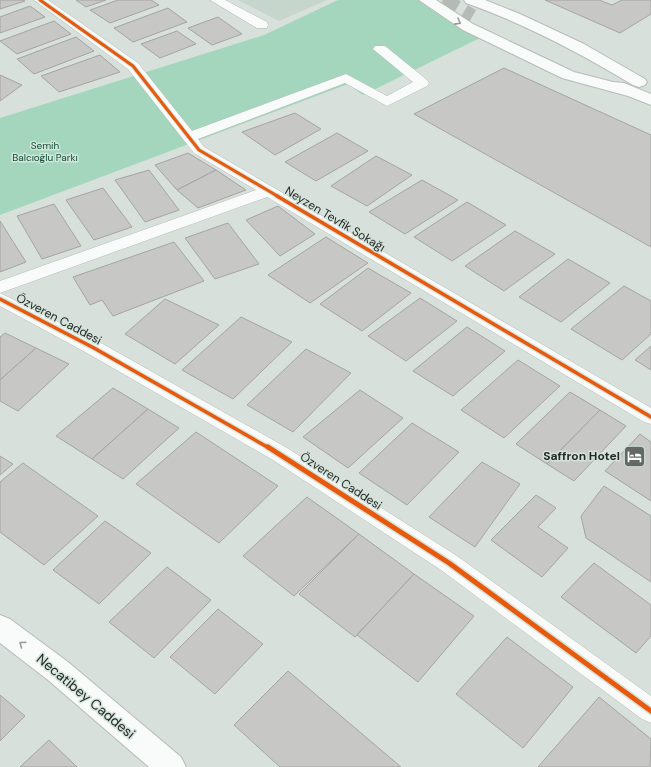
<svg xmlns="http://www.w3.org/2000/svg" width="651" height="767" font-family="'DM Sans',sans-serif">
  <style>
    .built { fill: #c7d6cd }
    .green { fill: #a4d6bd }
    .building { fill: #c7c7c5; stroke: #a4a5a3 }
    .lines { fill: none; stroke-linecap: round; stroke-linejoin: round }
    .secondary-tunnel { stroke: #b4bbb7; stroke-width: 16; stroke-dasharray: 16 8; stroke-linecap: butt }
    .street-casing { stroke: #b6bcb9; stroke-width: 1 }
    .secondary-casing { stroke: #b6bcb9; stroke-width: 2 }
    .street { fill: #f9fafa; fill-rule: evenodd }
    .secondary { fill: #f9fafa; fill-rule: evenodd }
    .cycleway-far2-casing { stroke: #d4e3db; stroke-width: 5 }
    .cycleway-far1-casing { stroke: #d4e3db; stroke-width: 6 }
    .cycleway-casing { stroke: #d4e3db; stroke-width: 8 }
    .cycleway-far2 { stroke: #e8590c; stroke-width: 3 }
    .cycleway-far1 { stroke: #e8590c; stroke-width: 3.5 }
    .cycleway { stroke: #e8590c; stroke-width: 5 }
    .oneway { stroke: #999c9b }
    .labels { text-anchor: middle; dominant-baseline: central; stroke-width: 3; stroke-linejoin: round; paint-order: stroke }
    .far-park-label { font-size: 10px; fill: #0c5036; stroke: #d4e3db }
    .street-label { font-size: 12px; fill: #242926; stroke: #d4e3db }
    .poi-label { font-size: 12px; font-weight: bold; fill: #242926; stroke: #d4e3db; text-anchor: end }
    .near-street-label { font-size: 14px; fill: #242926; stroke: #d4e3db }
  </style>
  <rect width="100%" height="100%" fill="#d8e0db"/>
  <polygon class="built" points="238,0 327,0 279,21"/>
  <polygon class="green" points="338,0 418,0 447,20 480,38 363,95 348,84 0,215 0,118 264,35"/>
  <g class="building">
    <polygon points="0,0 23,0 25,1 0,9"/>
    <polygon points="76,0 106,0 86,7"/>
    <polygon points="118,0 151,0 159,5 110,23 90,10"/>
    <polygon points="545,0 599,0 612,5 622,0 651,0 651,14 620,33"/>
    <polygon points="30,6 45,17 0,33 0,17"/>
    <polygon points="168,8 187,22 133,42 114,28"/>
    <polygon points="218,17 242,34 212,45 188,28"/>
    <polygon points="54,21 71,34 17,54 0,41"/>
    <polygon points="177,31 196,44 160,58 141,44"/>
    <polygon points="76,37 94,51 34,74 17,59"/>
    <polygon points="100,55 120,72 59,92 41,76"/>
    <polygon points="504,68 651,135 651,247 414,114"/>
    <polygon points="0,75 22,85 0,101"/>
    <polygon points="295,113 321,129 275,155 242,132"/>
    <polygon points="337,133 368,151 316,181 285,162"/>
    <polygon points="188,153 216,170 177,190 155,165"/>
    <polygon points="376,156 412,175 367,206 331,186"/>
    <polygon points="149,170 179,210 145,222 115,180"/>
    <polygon points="216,170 246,190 198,208 177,190"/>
    <polygon points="422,180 458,200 405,234 369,212"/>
    <polygon points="103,188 132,227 94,240 66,200"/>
    <polygon points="467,202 506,225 452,261 414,237"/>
    <polygon points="54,204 81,246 42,259 17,216"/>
    <polygon points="278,206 315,234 280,256 246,220"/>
    <polygon points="0,221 26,262 0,272"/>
    <polygon points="228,223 259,264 215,279 185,238"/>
    <polygon points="515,231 555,254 504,291 465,266"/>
    <polygon points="326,237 368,263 310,303 268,275"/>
    <polygon points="174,242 204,281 113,316 102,300 90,305 73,277"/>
    <polygon points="568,259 610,283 561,322 519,297"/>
    <polygon points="368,268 411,293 362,331 320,304"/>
    <polygon points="624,286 651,301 651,334 622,360 571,329"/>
    <polygon points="420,298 457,321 406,361 368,336"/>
    <polygon points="165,299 219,325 175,364 125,334"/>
    <polygon points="241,317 292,342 233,399 182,370"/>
    <polygon points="467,327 505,351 453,396 413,371"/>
    <polygon points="5,333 36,348 0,380 0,337"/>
    <polygon points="651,346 651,370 635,360"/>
    <polygon points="36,348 69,364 18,411 0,401 0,380"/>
    <polygon points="306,349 351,373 293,432 247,405"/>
    <polygon points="518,360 560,386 504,438 461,410"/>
    <polygon points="113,388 148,409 92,459 56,436"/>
    <polygon points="360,390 403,418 348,468 303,437"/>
    <polygon points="570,392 600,410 547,464 516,444"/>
    <polygon points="148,409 179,428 123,479 92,459"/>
    <polygon points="600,410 626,426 574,481 547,464"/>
    <polygon points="412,423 459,452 407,505 359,473"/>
    <polygon points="196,432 278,486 219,543 136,484"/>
    <polygon points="640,434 651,442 651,501 605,471"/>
    <polygon points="0,456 13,464 0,475"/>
    <polygon points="482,462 520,484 475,547 429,517"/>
    <polygon points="23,463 98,516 44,565 0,532 0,482"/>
    <polygon points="604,486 651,516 651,582 586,538 581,516"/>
    <polygon points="536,495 556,508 538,527 568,548 542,577 491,540"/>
    <polygon points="307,497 359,534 294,596 243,556"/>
    <polygon points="105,521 151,553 99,604 53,570"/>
    <polygon points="359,534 414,574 355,637 299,594"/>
    <polygon points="594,563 651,605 651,636 636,653 561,597"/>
    <polygon points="167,567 211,600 154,658 109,622"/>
    <polygon points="414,574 474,616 418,682 357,635"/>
    <polygon points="218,609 263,644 215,694 170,657"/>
    <polygon points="507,637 573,687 523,748 456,694"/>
    <polygon points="288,671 401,767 280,767 234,725"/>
    <polygon points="0,695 25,716 0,741"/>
    <polygon points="599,697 651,739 650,767 538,767"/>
    <polygon points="49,740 77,767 20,767"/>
  </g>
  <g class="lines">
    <polyline class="secondary-tunnel" points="443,0 472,17"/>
    <defs>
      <g id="street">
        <polygon points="34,0 48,0 138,63 192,131 346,74 387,96 413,82 373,49 375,46 385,46 427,80 429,83 427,86 387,106 345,83 198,139 204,147 651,408 651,424 644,422 267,197 0,293 0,281 256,190 194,153 128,69"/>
        <polygon points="210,0 225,0 267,22 268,25 267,28 257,28"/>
        <polygon points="0,293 101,343 287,448 457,556 651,696 651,723 642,719 441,570 273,460 87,353 0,306"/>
      </g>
      <g id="secondary">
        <polygon points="419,0 436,0 473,24 574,72 613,82 624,83 651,94 651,105 628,96 562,78 463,30"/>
        <path d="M464,0h21l35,14 64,30 61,35 2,3 -2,3 -6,2 -6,-2c-53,-32 -108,-61 -167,-82z"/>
        <polygon points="0,615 10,619 68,662 181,757 186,767 149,767 48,680 0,643"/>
      </g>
    </defs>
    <use href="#street" class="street-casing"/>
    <use href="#secondary" class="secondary-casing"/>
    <use href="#street" class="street"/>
    <use href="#secondary" class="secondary"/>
    <defs>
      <polyline id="cycleway-far2" points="40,0 133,66 199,150 279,197"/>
      <g id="cycleway-far1">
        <polyline points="277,196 651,417"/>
        <polyline points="0,299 94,348 269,448"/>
      </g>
      <polyline id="cycleway" points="268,447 449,563 651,711"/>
    </defs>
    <use href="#cycleway-far2" class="cycleway-far2-casing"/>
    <use href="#cycleway-far1" class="cycleway-far1-casing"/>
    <use href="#cycleway" class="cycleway-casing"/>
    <use href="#cycleway-far2" class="cycleway-far2"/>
    <use href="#cycleway-far1" class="cycleway-far1"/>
    <use href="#cycleway" class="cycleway"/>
  </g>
  <defs><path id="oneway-chevron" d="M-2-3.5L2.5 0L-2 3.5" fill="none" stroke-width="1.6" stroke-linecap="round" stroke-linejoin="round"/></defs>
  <g class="oneway">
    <use href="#oneway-chevron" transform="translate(458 22) rotate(29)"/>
    <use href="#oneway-chevron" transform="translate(22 644) rotate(-143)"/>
  </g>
  <defs>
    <symbol id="hotel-square" viewBox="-11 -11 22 22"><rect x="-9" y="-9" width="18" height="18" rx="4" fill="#636965" stroke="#d4e3db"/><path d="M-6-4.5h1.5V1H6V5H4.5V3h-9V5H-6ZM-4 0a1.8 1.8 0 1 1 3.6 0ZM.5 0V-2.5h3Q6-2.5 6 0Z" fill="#fff"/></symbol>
  </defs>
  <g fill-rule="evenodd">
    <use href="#hotel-square" x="622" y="444" width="25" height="25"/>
  </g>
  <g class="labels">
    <g class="far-park-label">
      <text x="45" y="145">Semih<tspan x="45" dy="12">Balcıoğlu Parkı</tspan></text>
    </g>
    <g class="street-label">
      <text transform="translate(335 219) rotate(31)">Neyzen Tevfik Sokağı</text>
      <text transform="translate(59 319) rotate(28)">Özveren Caddesi</text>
      <text transform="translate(341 481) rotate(33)">Özveren Caddesi</text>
    </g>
    <g class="poi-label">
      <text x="620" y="456">Saffron Hotel</text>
    </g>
    <g class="near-street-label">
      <text transform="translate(86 696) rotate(40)">Necatibey Caddesi</text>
    </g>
  </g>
</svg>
